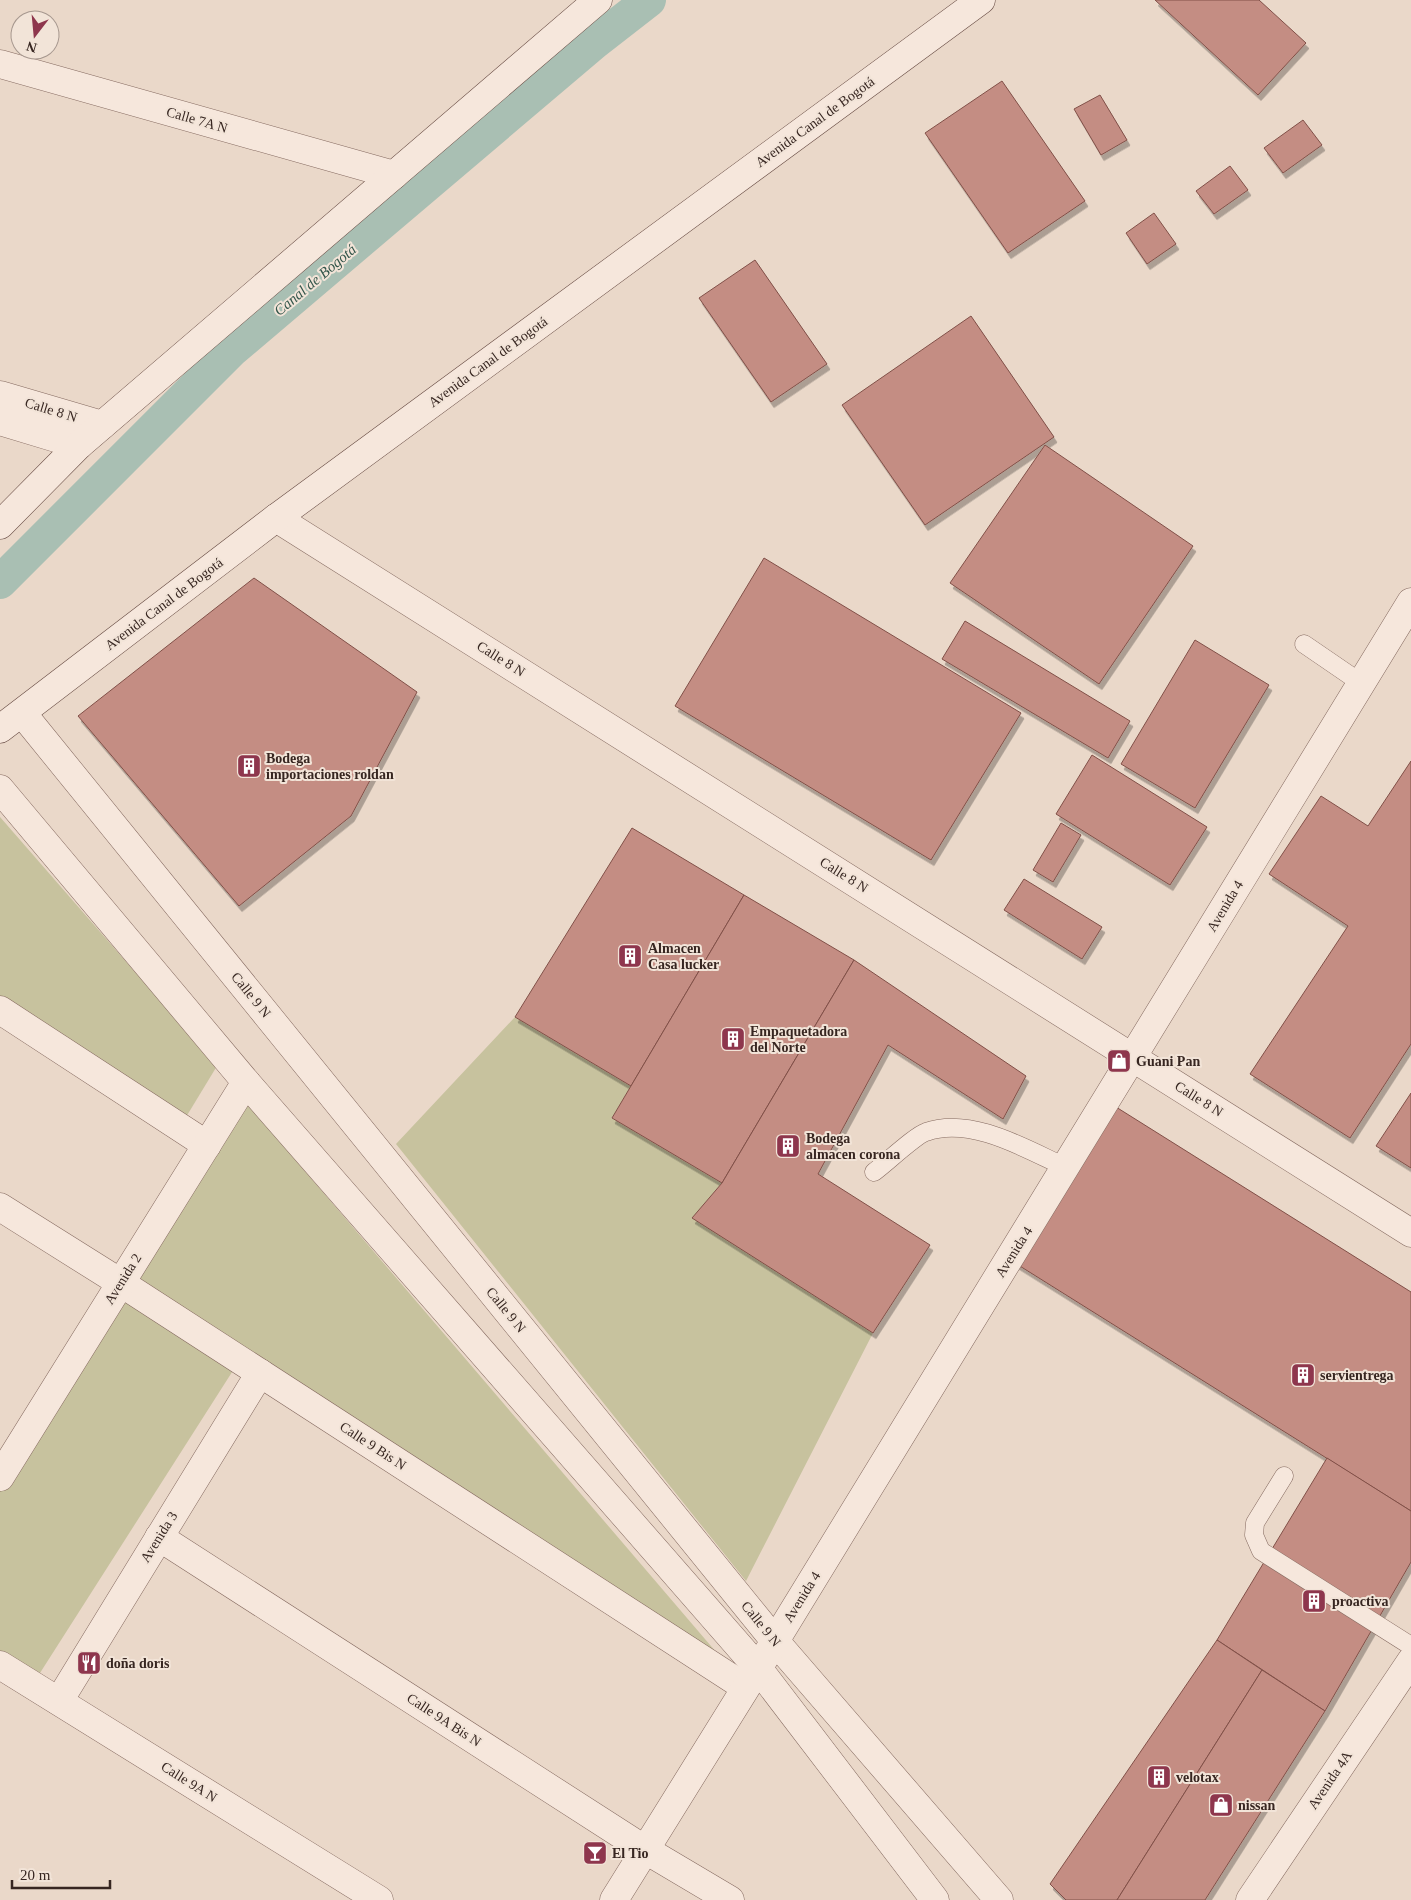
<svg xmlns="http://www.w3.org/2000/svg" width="1411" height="1900" font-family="'Times New Roman',serif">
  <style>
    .green { fill: #c7c29e }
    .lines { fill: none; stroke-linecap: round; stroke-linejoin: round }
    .canal { stroke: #a9bfb3; stroke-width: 34 }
    .building { fill: #c48d83; stroke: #815048; filter: url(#shadow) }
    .service-casing { stroke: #856a60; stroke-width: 19 }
    .minor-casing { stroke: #856a60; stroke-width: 29 }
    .tertiary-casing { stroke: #856a60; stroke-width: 29 }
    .secondary-casing { stroke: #674b43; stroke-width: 29 }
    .service { stroke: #f6e7dc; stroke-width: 18 }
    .minor { stroke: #f6e7dc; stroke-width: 28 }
    .tertiary { stroke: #f6e7dc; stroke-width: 28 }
    .secondary { stroke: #f6e7dc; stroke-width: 28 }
    .labels { text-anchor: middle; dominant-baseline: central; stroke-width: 4; stroke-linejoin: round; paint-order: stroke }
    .street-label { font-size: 14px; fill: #372621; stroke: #f2e4d8 }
    .poi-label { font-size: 14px; font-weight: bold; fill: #372621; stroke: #f2e4d8; text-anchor: start }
    .water-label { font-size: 15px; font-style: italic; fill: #32554a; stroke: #f2e4d8 }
  </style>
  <defs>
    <filter id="shadow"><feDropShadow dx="3" dy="5.5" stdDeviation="0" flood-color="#0004"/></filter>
  </defs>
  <rect width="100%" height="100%" fill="#ead8c9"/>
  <g class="green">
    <polygon points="0,817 217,1066 183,1122 0,999"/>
    <polygon points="515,1017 631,1086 612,1118 722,1183 693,1218 873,1333 746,1581 396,1144"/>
    <polygon points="245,1101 740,1680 234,1369 40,1673 0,1651 0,1483"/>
  </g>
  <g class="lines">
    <polyline class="canal" points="0,582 232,350 595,42 649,0"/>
  </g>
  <g class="building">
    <polygon points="1155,0 1259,0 1306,43 1258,95"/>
    <polygon points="1002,81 1085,201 1008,253 925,133"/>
    <polygon points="1100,95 1127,140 1101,155 1074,109"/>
    <polygon points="1303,120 1322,145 1283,173 1264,148"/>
    <polygon points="1230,166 1248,190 1214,214 1196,191"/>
    <polygon points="1154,213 1176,244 1147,264 1126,233"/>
    <polygon points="755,260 827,364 771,402 699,298"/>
    <polygon points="971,316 1054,437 925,525 842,405"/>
    <polygon points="1045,445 1193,546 1099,684 950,583"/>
    <polygon points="764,558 1021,713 931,860 675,706"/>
    <polygon points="254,578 417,692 351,816 239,906 78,716"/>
    <polygon points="965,621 1130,721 1108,758 942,659"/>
    <polygon points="1195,640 1269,685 1195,808 1121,764"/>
    <polygon points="1092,755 1207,827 1170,885 1056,814"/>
    <polygon points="1411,761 1411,1044 1350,1138 1250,1074 1348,926 1269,874 1321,796 1368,826"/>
    <polygon points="1061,823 1081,835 1053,882 1033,870"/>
    <polygon points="632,828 744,895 631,1086 515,1017"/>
    <polygon points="1024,879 1102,927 1082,959 1004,910"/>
    <polygon points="744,895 854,960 722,1183 612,1118"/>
    <polygon points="854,960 1026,1076 1003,1119 888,1045 818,1174 930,1245 873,1333 692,1218 722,1183"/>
    <polygon points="1411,1093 1411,1168 1376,1146"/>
    <polygon points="1116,1107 1411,1292 1411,1511 1015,1263"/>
    <polygon points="1327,1458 1411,1511 1411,1562 1325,1711 1217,1640"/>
    <polygon points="1217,1640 1262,1670 1117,1900 1066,1900 1050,1884"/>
    <polygon points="1262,1670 1325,1711 1205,1900 1117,1900"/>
  </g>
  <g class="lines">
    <defs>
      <g id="service">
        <polyline points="1304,644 1361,683"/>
        <path d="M874,1172c11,-8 42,-37 52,-40 45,-16 100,17 139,35"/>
        <polyline points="1284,1476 1255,1523 1254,1535 1261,1551 1411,1646"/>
      </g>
      <g id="minor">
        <polyline points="0,64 394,175"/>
        <polyline points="276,518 1411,1233"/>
        <polyline points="22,713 775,1641 999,1900"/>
        <polyline points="0,789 246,1082 758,1668 935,1900"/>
        <polyline points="0,1010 207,1145"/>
        <polyline points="0,1207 121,1283 745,1687"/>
        <polyline points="0,1477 246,1082"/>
        <polyline points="159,1537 644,1849 730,1900"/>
        <polyline points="0,1665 379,1900"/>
        <polyline points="59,1701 260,1373"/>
        <polyline points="614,1900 775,1641 1411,602"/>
        <polyline points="1250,1900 1411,1661"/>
      </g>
      <g id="tertiary">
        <polyline points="0,395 102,425"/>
        <polyline points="0,421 79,445"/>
      </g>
      <g id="secondary">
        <polyline points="0,525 79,445 598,0"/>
        <polyline points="0,729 276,518 981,0"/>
      </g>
    </defs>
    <use href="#service" class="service-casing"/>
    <use href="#minor" class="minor-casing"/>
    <use href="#tertiary" class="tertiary-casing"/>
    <use href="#secondary" class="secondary-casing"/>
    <use href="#service" class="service"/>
    <use href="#minor" class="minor"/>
    <use href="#tertiary" class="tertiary"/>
    <use href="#secondary" class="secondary"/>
  </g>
  <defs>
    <symbol id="building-square" viewBox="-11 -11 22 22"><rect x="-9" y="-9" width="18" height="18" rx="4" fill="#8e364d" stroke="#f2e4d8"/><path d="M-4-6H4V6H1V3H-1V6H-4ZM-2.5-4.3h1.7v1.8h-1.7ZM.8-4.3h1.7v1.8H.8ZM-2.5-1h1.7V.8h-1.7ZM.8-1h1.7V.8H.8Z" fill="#fff"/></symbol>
    <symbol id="shop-square" viewBox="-11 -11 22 22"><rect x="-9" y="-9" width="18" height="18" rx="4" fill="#8e364d" stroke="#f2e4d8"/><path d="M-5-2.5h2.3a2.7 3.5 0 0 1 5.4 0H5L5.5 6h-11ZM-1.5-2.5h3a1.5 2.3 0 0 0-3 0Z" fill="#fff"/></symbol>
    <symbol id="restaurant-square" viewBox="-11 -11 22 22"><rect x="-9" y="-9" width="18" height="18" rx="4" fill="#8e364d" stroke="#f2e4d8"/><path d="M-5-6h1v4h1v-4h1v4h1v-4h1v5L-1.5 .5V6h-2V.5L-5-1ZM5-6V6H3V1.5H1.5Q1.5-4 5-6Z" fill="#fff"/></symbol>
    <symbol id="bar-square" viewBox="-11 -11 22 22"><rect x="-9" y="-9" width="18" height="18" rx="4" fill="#8e364d" stroke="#f2e4d8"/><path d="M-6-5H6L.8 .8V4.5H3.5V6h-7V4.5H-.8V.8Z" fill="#fff"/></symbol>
  </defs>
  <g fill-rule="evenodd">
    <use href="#building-square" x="235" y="752" width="28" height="28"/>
    <use href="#building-square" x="616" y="942" width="28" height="28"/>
    <use href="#building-square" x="719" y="1025" width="28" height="28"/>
    <use href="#shop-square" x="1105" y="1047" width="28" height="28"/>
    <use href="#building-square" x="774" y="1132" width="28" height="28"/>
    <use href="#building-square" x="1289" y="1361" width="28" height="28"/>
    <use href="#building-square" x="1300" y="1587" width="28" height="28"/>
    <use href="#restaurant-square" x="75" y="1649" width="28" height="28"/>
    <use href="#building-square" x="1145" y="1763" width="28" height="28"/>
    <use href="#shop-square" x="1207" y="1791" width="28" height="28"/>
    <use href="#bar-square" x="581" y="1839" width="28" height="28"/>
  </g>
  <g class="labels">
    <g class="street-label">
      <text transform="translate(197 120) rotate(16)">Calle 7A N</text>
      <text transform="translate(815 122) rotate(-36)">Avenida Canal de Bogotá</text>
      <text transform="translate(488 362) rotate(-36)">Avenida Canal de Bogotá</text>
      <text transform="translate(51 410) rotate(17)">Calle 8 N</text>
      <text transform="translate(164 604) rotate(-37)">Avenida Canal de Bogotá</text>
      <text transform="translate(501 659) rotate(32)">Calle 8 N</text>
      <text transform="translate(844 875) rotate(32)">Calle 8 N</text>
      <text transform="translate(1225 906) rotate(-59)">Avenida 4</text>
      <text transform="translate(251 995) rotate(51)">Calle 9 N</text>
      <text transform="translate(1199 1099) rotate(32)">Calle 8 N</text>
      <text transform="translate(1014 1252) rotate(-58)">Avenida 4</text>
      <text transform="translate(123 1279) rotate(-58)">Avenida 2</text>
      <text transform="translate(506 1310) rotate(51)">Calle 9 N</text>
      <text transform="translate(373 1446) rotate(33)">Calle 9 Bis N</text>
      <text transform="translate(159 1537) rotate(-58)">Avenida 3</text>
      <text transform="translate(802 1597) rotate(-58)">Avenida 4</text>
      <text transform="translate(761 1624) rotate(51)">Calle 9 N</text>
      <text transform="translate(444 1720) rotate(33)">Calle 9A Bis N</text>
      <text transform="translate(1330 1780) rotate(-56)">Avenida 4A</text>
      <text transform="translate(189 1782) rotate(32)">Calle 9A N</text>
    </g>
    <g class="poi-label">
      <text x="266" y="758">Bodega<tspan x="266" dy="16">importaciones roldan</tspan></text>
      <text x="648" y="948">Almacen<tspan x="648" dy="16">Casa lucker</tspan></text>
      <text x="750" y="1031">Empaquetadora<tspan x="750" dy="16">del Norte</tspan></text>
      <text x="1136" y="1061">Guani Pan</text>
      <text x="806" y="1138">Bodega<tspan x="806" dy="16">almacen corona</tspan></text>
      <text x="1320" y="1375">servientrega</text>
      <text x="1332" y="1601">proactiva</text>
      <text x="106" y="1663">doña doris</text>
      <text x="1176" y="1777">velotax</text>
      <text x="1238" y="1805">nissan</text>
      <text x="612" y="1853">El Tio</text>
    </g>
    <g class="water-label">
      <text transform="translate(315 280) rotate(-40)">Canal de Bogotá</text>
    </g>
  </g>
  <g transform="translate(35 35) rotate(196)"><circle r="24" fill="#f2e4d8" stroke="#a7988f"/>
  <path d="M0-4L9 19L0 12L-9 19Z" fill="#8e364d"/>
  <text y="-8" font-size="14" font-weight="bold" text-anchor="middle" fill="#372621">N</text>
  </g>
  <path d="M12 1880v8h98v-8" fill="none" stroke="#372621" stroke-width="2.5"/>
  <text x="20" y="1880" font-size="15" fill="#372621" stroke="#f2e4d8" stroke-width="4" paint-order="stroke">20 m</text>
</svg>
